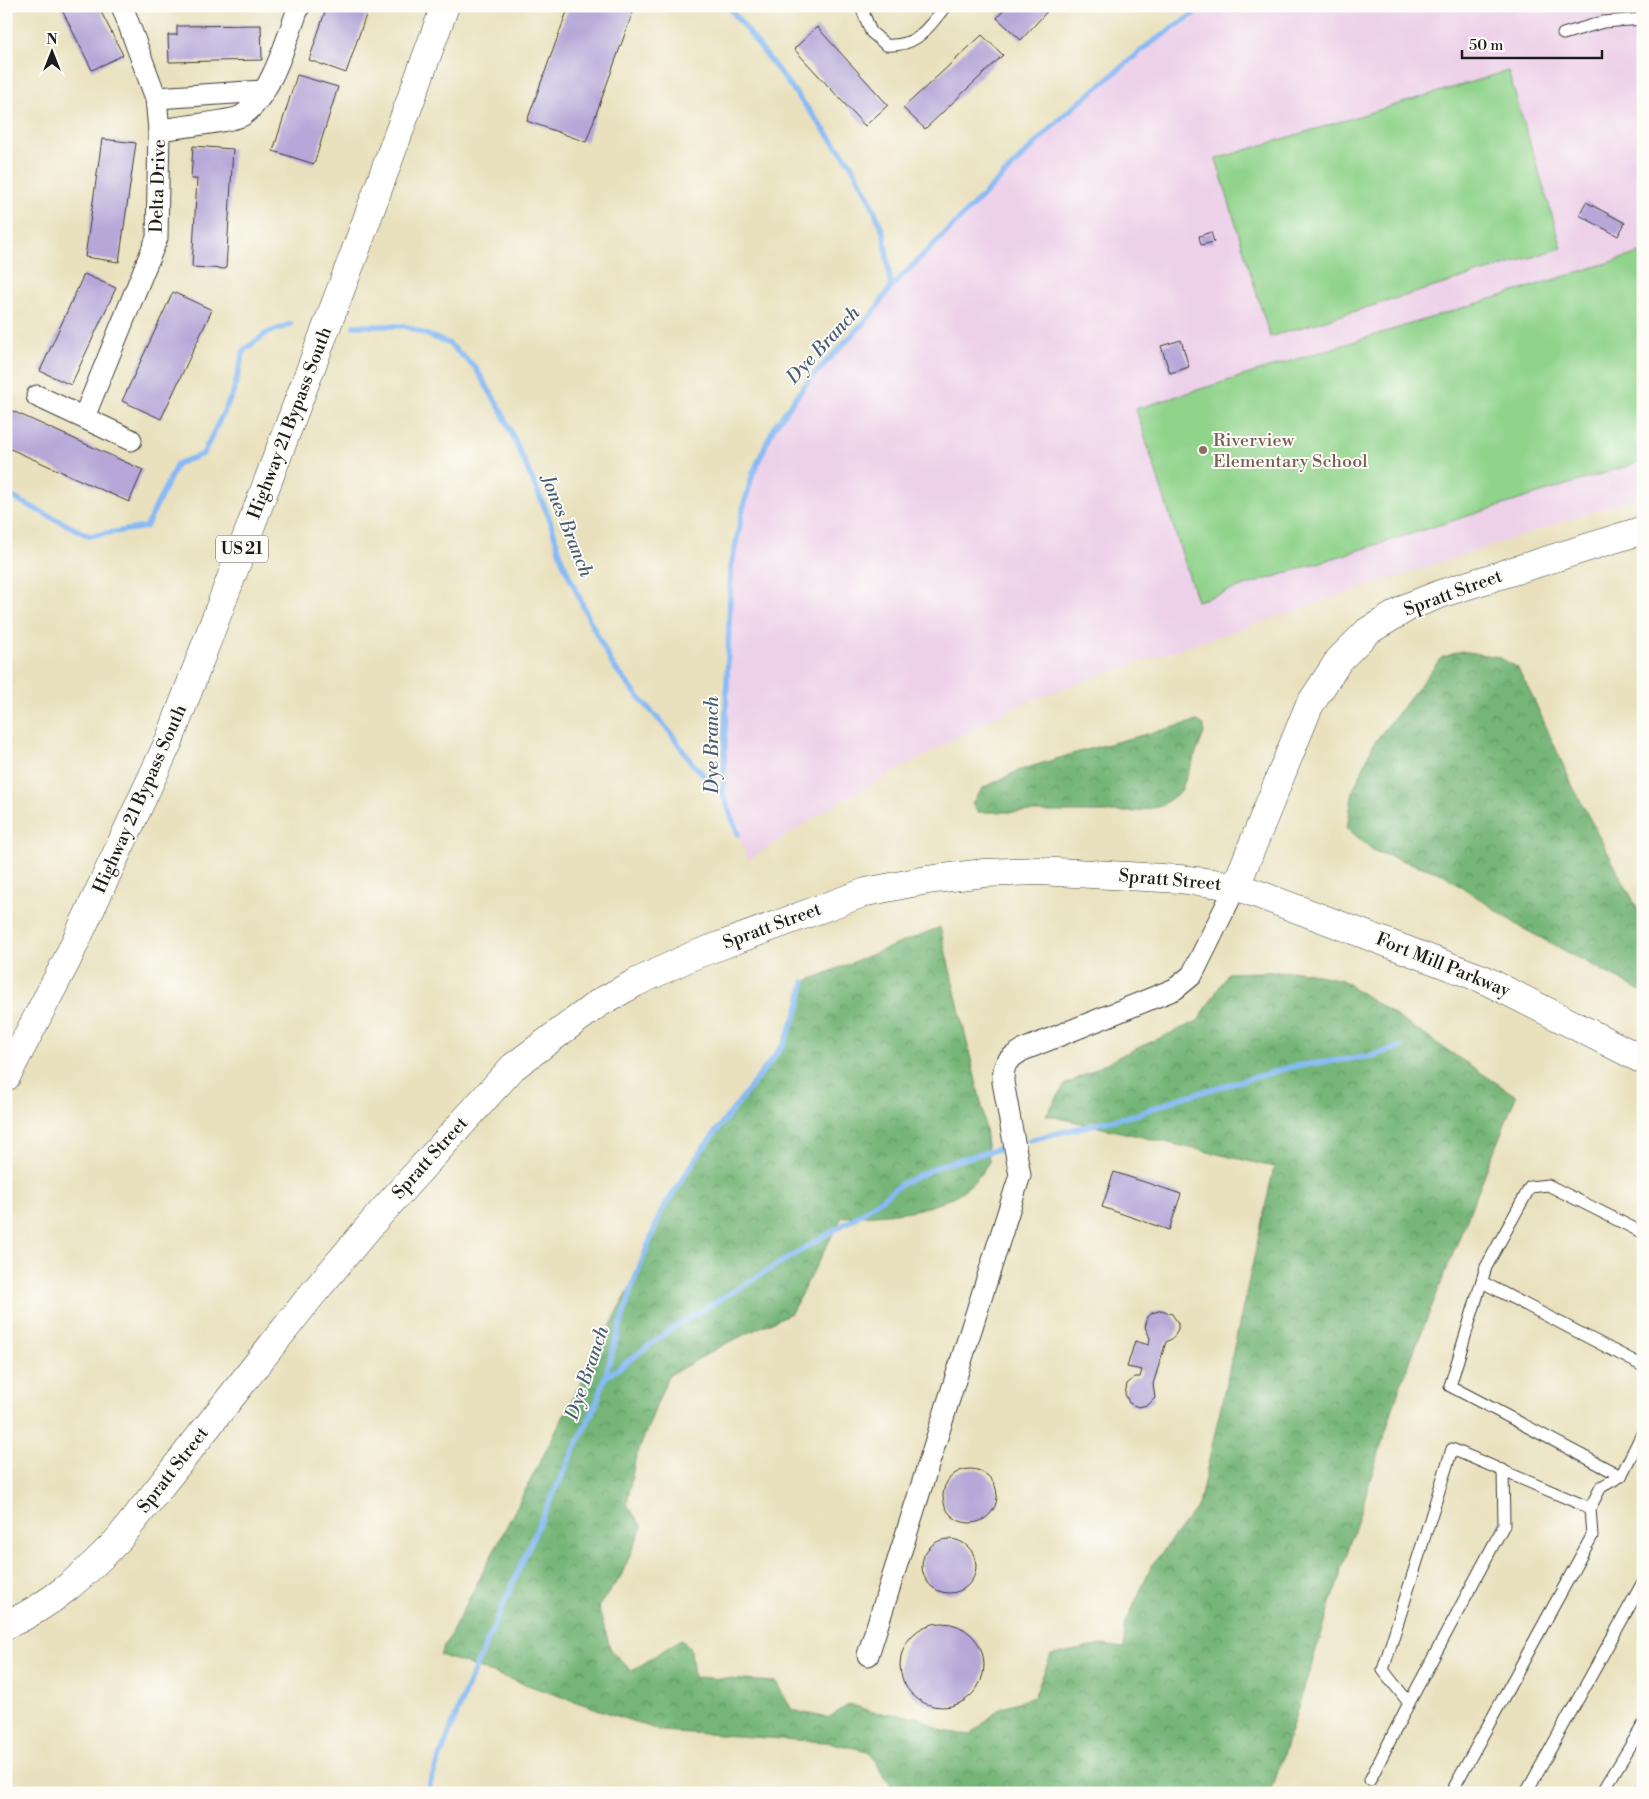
<svg xmlns="http://www.w3.org/2000/svg" width="1649" height="1799" font-family="'Libre Bodoni',serif">
  <style>
    .built { fill: #edd1e9 }
    .forest { fill: url(#forest-crowns); stroke: #48684a }
    .pitch { fill: #90d38b; stroke: #567854 }
    .lines { fill: none; stroke-linecap: round; stroke-linejoin: round }
    .stream { stroke: #88baf4; stroke-width: 5.5 }
    .building { fill: #b6a7d8 }
    .lane-casing { stroke: #3b3a34; stroke-width: 13 }
    .street-casing { stroke: #3b3a34; stroke-width: 23 }
    .secondary-casing { stroke: #3b3a34; stroke-width: 29 }
    .primary-casing { stroke: #3b3a34; stroke-width: 29 }
    .lane { stroke: #fff; stroke-width: 11 }
    .street { stroke: #fff; stroke-width: 21 }
    .secondary { stroke: #fff; stroke-width: 28 }
    .primary { stroke: #fff; stroke-width: 28 }
    .education-dot { fill: #8d6e63; stroke: #fdfcf7; stroke-width: 2 }
    .labels { text-anchor: middle; dominant-baseline: central; stroke-width: 4; stroke-linejoin: round; paint-order: stroke }
    .shield { fill: #fdfcf7; stroke: #605f5e; stroke-width: 1 }
    .shield-label { font-size: 16px; font-weight: bold; fill: #1c1c1c }
    .street-label { font-size: 18px; fill: #1c1c1c; stroke: #fdfcf7 }
    .education-label { font-size: 18px; fill: #785e54; stroke: #fdfcf7; text-anchor: start }
    .water-label { font-size: 19px; font-style: italic; fill: #475b72; stroke: #fdfcf7 }
  </style>
  <defs>
    <pattern id="forest-crowns" width="20" height="18" patternUnits="userSpaceOnUse" patternTransform="scale(1.25)"><rect width="20" height="18" fill="#74b577"/><path d="M2 6a3 3 0 1 1 6 0M12 15a3 3 0 1 1 6 0" fill="none" stroke="#5e9261"/></pattern>
  </defs>
  <rect width="100%" height="100%" fill="#fdfcf7"/>
  <filter id="ink" filterUnits="userSpaceOnUse"><feTurbulence type="fractalNoise" baseFrequency=".02" numOctaves="2"/><feDisplacementMap in="SourceGraphic" scale="10" xChannelSelector="R" yChannelSelector="G"/><feConvolveMatrix kernelMatrix="1 2 1 2 8 2 1 2 1" color-interpolation-filters="sRGB"/></filter>
  <filter id="wash" filterUnits="userSpaceOnUse"><feTurbulence type="fractalNoise" baseFrequency=".0096" numOctaves="4" result="noise"/><feDisplacementMap in="SourceGraphic" scale="20" xChannelSelector="R" yChannelSelector="G"/><feGaussianBlur stdDeviation="1.12" result="paint"/><feColorMatrix in="noise" values="0 0 0 0 0 0 0 0 0 0 0 0 0 0 0 0 0 1.4 0 .05"/><feComposite in="paint" operator="in"/></filter>
  <g filter="url(#wash)">
    <rect width="100%" height="100%" fill="#e9e1be"/>
    <polygon class="built" points="1205,6 1643,6 1643,495 1087,680 1014,707 846,798 748,860 723,794 731,568 753,473 774,427 808,381 872,314 891,287 1063,116 1148,45"/>
    <g class="forest">
      <polygon points="1461,651 1498,657 1517,667 1531,693 1572,785 1643,919 1643,992 1522,928 1443,874 1374,851 1347,828 1353,791 1374,743 1441,658"/>
      <polygon points="1197,721 1204,725 1204,733 1181,791 1161,806 1132,812 978,812 972,803 983,788 1020,770 1089,749"/>
      <path d="M940,927l43,184 6,51c-6,8 -12,18 -20,24 -36,29 -84,28 -127,31l-51,96 -64,30 -59,33 -33,84 -8,44 15,23 -21,49 -23,31 13,44 21,20 49,-32 10,11 3,27 82,5 16,28 36,8 22,-14 22,8 46,5 25,14 27,4 32,-28 32,-10 17,-42 51,-10 22,3 1,-23 26,-59 48,-61 75,-338 -228,-52 19,-30 59,-31 74,-33 30,-48 72,-2 42,9 174,116 -116,290 -129,407h-376l-26,-42 -43,-9 -165,-11 -221,-76 192,-371 29,-72 40,-61 83,-107 15,-36 5,-26z"/>
    </g>
    <g class="pitch">
      <polygon points="1508,71 1562,248 1270,337 1216,159"/>
      <polygon points="1643,252 1643,461 1197,601 1136,409"/>
    </g>
    <g class="lines">
      <g class="stream">
        <polyline points="728,6 850,163 867,193 884,234 891,287"/>
        <polyline points="354,326 405,326 448,343 475,367 501,410 549,517 562,560 590,621 612,664 636,694 670,732 692,763 723,794"/>
        <polyline points="6,494 89,536 146,527 177,464 203,454 233,393 244,350 267,333 291,324"/>
        <polyline points="738,834 723,794 731,568 743,509 753,473 774,427 808,381 872,314 891,287 1063,116 1148,45 1205,6"/>
        <polyline points="1029,1140 1138,1114 1180,1098 1295,1066 1371,1056 1401,1047"/>
        <polyline points="605,1378 673,1328 861,1214 903,1183 941,1165 1002,1148"/>
        <polyline points="426,1793 467,1687 539,1524 597,1402 633,1284 661,1212 701,1151 784,1044 799,1008 804,982"/>
      </g>
    </g>
    <g id="blocks">
      <g class="building">
        <polygon points="60,6 98,6 123,55 92,70"/>
        <polygon points="327,6 369,6 346,73 309,60"/>
        <polygon points="569,6 635,6 586,142 527,121"/>
        <polygon points="1007,6 1052,6 1021,40 997,18"/>
        <polygon points="261,25 262,60 169,62 168,35 177,35 177,26"/>
        <polygon points="817,27 888,105 865,126 794,49"/>
        <polygon points="982,35 1003,55 925,129 903,108"/>
        <polygon points="297,75 338,87 314,164 273,151"/>
        <polygon points="102,139 136,143 119,262 85,257"/>
        <polygon points="193,146 233,149 226,269 192,267 197,179 191,179"/>
        <polygon points="1586,202 1625,223 1618,236 1579,215"/>
        <polygon points="1211,232 1214,242 1201,245 1199,236"/>
        <polygon points="84,274 116,288 71,385 40,371"/>
        <polygon points="173,292 212,310 161,419 122,401"/>
        <polygon points="1181,340 1189,367 1170,373 1161,346"/>
        <polygon points="6,408 143,470 129,502 6,447"/>
        <polygon points="1114,1172 1181,1194 1169,1230 1102,1207"/>
        <polygon points="1162,1310 1172,1314 1178,1323 1178,1329 1173,1338 1166,1342 1153,1384 1155,1398 1148,1405 1138,1407 1129,1403 1125,1394 1127,1384 1135,1377 1140,1377 1142,1370 1127,1367 1135,1341 1149,1345 1150,1338 1145,1327 1148,1317 1152,1313"/>
        <circle cx="970" cy="1496" r="27"/>
        <circle cx="949" cy="1566" r="27"/>
        <circle cx="942" cy="1665" r="42"/>
      </g>
    </g>
  </g>
  <g filter="url(#ink)">
    <use href="#blocks" fill-opacity="0" stroke="#3b3a34" stroke-width="1"/>
    <g class="lines">
      <defs>
        <g id="lane">
          <path d="M868,6l-5,6 8,20 15,13c32,2 41,-17 60,-39"/>
          <polyline points="1563,34 1603,22 1643,19"/>
          <polyline points="1482,1282 1643,1366"/>
          <polyline points="1621,1476 1450,1386 1486,1267 1530,1187 1548,1185 1643,1233"/>
          <polyline points="1409,1703 1504,1525 1503,1470"/>
          <polyline points="1370,1780 1409,1703 1383,1670 1452,1449 1590,1508 1601,1487 1621,1476 1643,1432"/>
          <polyline points="1451,1793 1592,1536 1590,1508"/>
          <polyline points="1526,1793 1643,1582"/>
          <polyline points="1602,1793 1643,1725"/>
        </g>
        <g id="street">
          <polyline points="156,98 264,91"/>
          <path d="M159,130c14,-2 76,-9 84,-15 28,-19 44,-77 56,-109"/>
          <polyline points="37,396 131,440"/>
          <polyline points="84,417 157,238 159,130 156,98 122,6"/>
          <path d="M868,1655l152,-480 -17,-93c0,-20 4,-22 20,-32l152,-61 17,-14 44,-89"/>
        </g>
        <g id="secondary">
          <polyline points="1236,886 1309,706 1339,660 1368,631 1410,606 1443,593 1643,530"/>
          <path d="M6,1625c45,-19 79,-51 112,-85l192,-243 69,-82 134,-148 86,-64 36,-20 57,-27 174,-64 61,-12 57,-7 55,-2 141,8 56,7 247,93 160,81"/>
        </g>
        <polyline id="primary" points="6,1077 66,962 169,741 355,252 445,6"/>
      </defs>
      <use href="#lane" class="lane-casing"/>
      <use href="#street" class="street-casing"/>
      <use href="#secondary" class="secondary-casing"/>
      <use href="#primary" class="primary-casing"/>
      <use href="#lane" class="lane"/>
      <use href="#street" class="street"/>
      <use href="#secondary" class="secondary"/>
      <use href="#primary" class="primary"/>
    </g>
  </g>
  <circle class="education-dot" cx="1203" cy="450" r="5"/>
  <g class="labels">
    <rect class="shield" x="216" y="535.5" width="52" height="27" rx="4"/>
    <g class="shield-label">
      <text x="242" y="549">US 21</text>
    </g>
    <g class="street-label">
      <text transform="translate(158 186) rotate(-88)">Delta Drive</text>
      <text transform="translate(290 423) rotate(-69)">Highway 21 Bypass South</text>
      <text transform="translate(1453 593) rotate(-20)">Spratt Street</text>
      <text transform="translate(140 799) rotate(-66)">Highway 21 Bypass South</text>
      <text transform="translate(1170 880) rotate(5)">Spratt Street</text>
      <text transform="translate(772 926) rotate(-20)">Spratt Street</text>
      <text transform="translate(1443 965) rotate(22)">Fort Mill Parkway</text>
      <text transform="translate(430 1158) rotate(-48)">Spratt Street</text>
      <text transform="translate(173 1470) rotate(-52)">Spratt Street</text>
    </g>
    <g class="education-label">
      <text x="1213" y="440">Riverview<tspan x="1213" dy="21">Elementary School</tspan></text>
    </g>
    <g class="water-label">
      <text transform="translate(823 345) rotate(-47)">Dye Branch</text>
      <text transform="translate(567 526) rotate(68)">Jones Branch</text>
      <text transform="translate(712 745) rotate(-90)">Dye Branch</text>
      <text transform="translate(587 1373) rotate(-71)">Dye Branch</text>
    </g>
  </g>
  <rect width="1649" height="1799" fill="none" stroke="#fdfcf7" stroke-width="25"/>
  <g transform="translate(52 52)" stroke="#fdfcf7" stroke-width="4" paint-order="stroke">
  <path d="M0-4L9 19L0 12L-9 19Z" fill="#1c1c1c"/>
  <text y="-8" font-size="14" font-weight="bold" text-anchor="middle" fill="#1c1c1c">N</text>
  </g>
  <path d="M1462 50v8h140v-8" fill="none" stroke="#1c1c1c" stroke-width="2.5"/>
  <text x="1469" y="50" font-size="15" fill="#1c1c1c" stroke="#fdfcf7" stroke-width="4" paint-order="stroke">50 m</text>
</svg>
